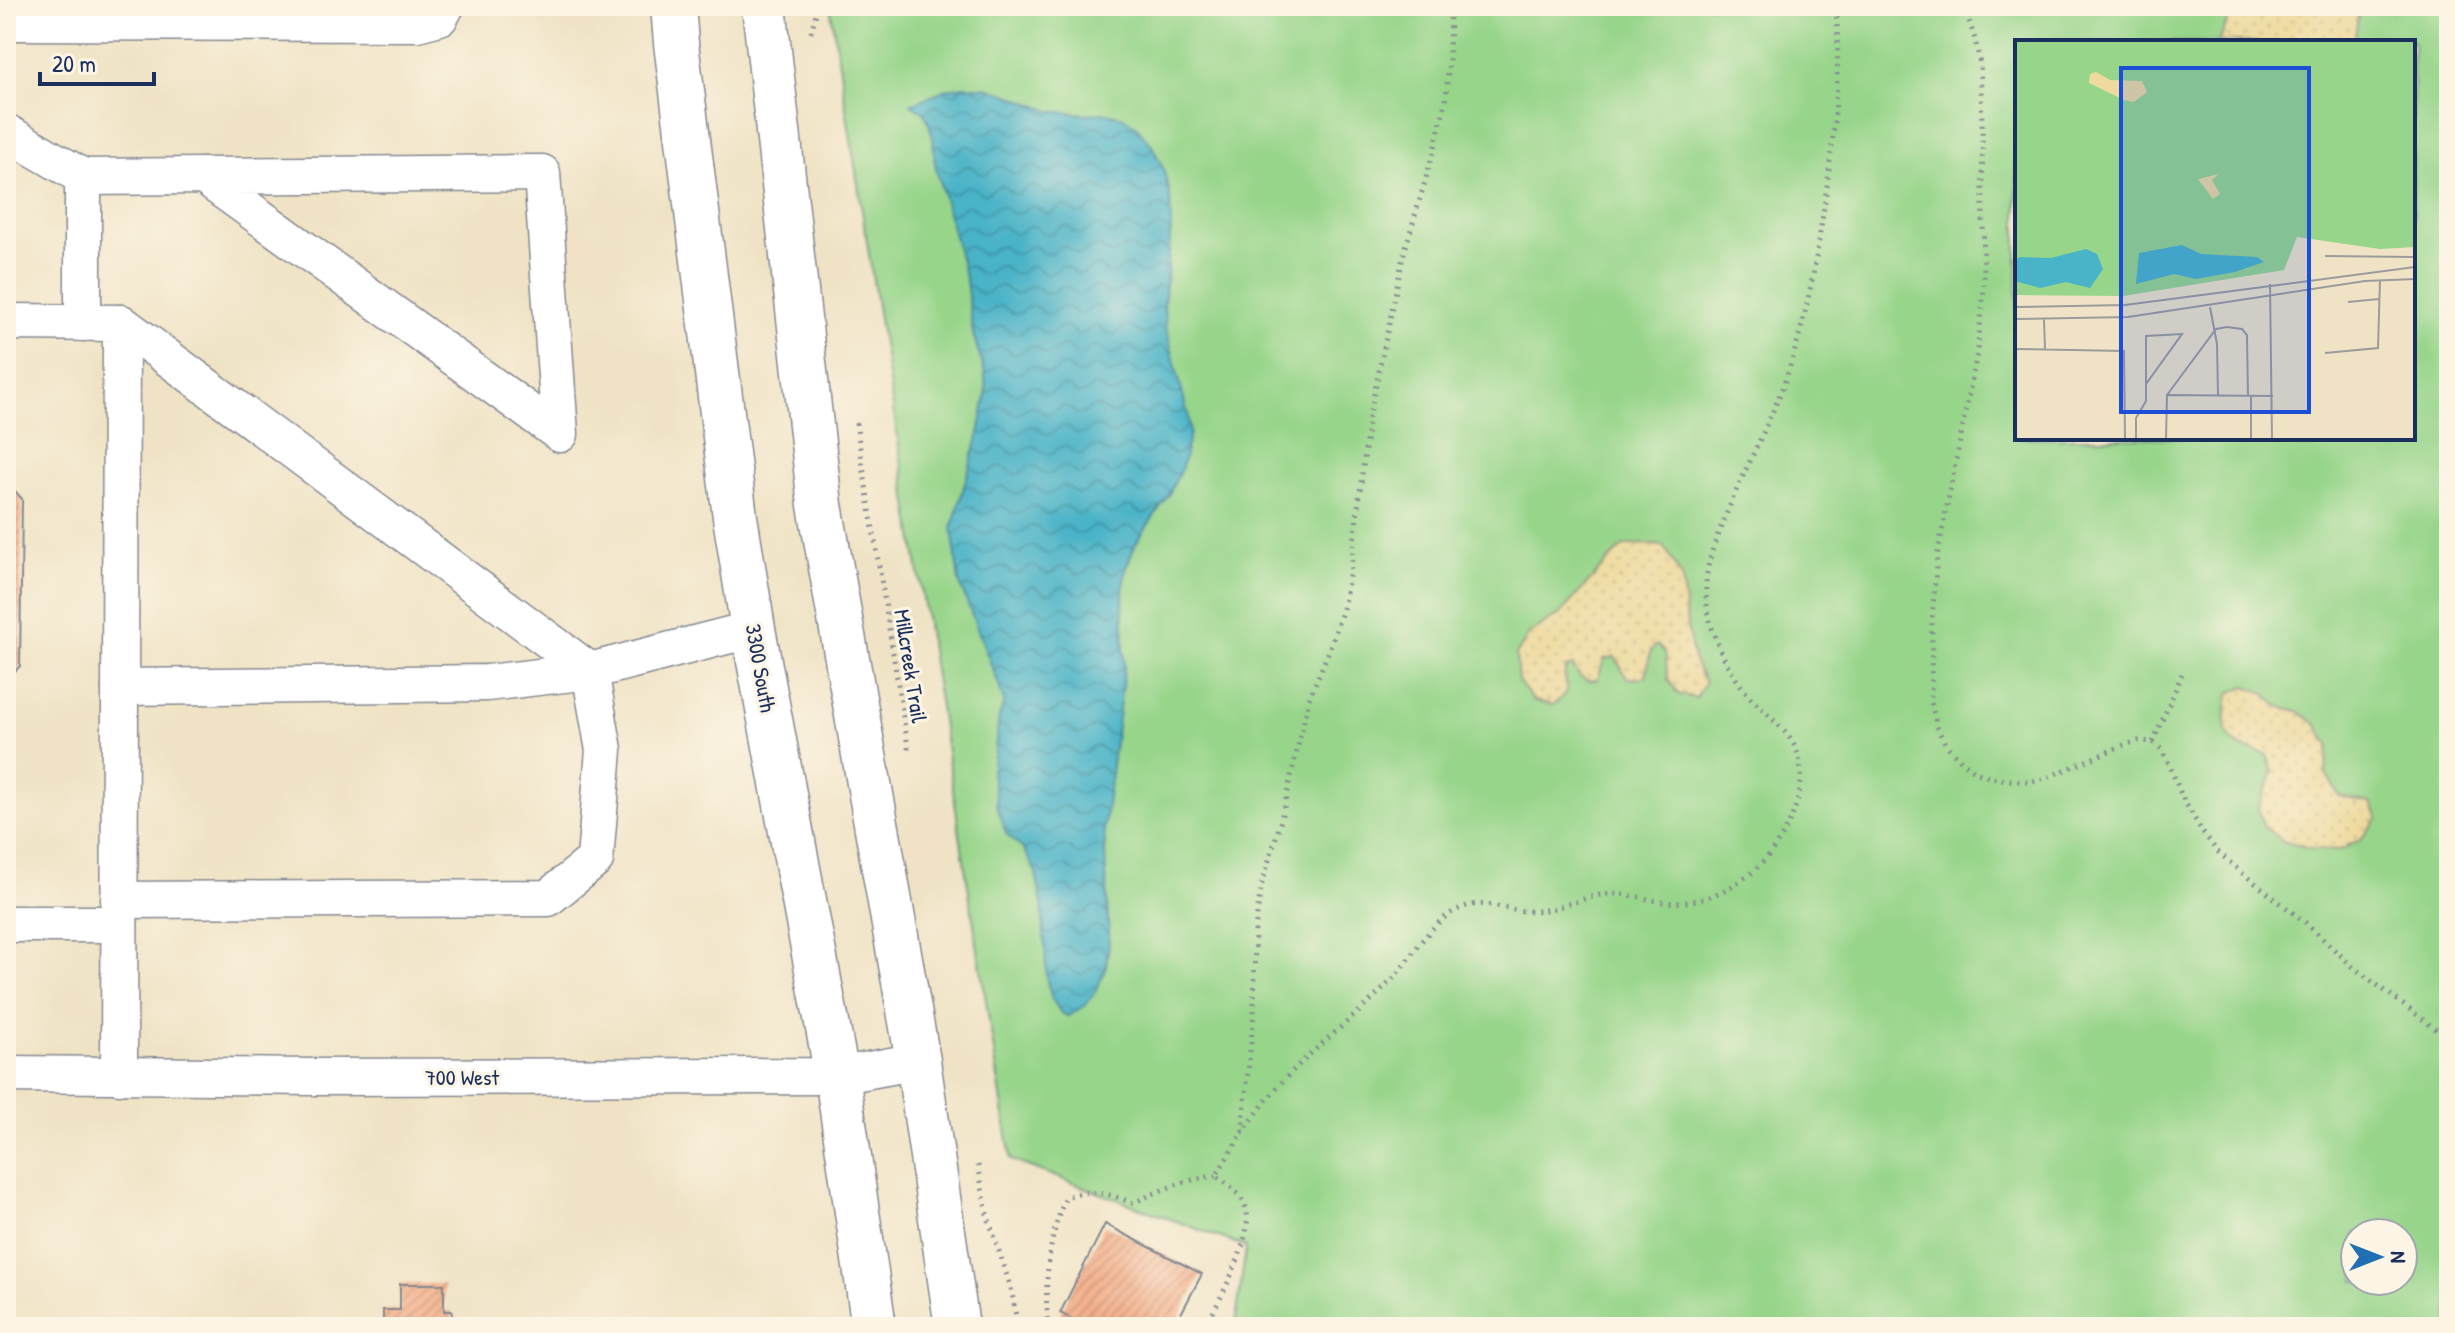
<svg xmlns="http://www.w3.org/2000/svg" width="2455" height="1333" font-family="'Patrick Hand',sans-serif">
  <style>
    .grass { fill: #97d58a; stroke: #598274; stroke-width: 2; fill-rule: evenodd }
    .sand { fill: url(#sand-dots); stroke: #84847e; stroke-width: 2 }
    .water { fill: url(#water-waves); stroke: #327192; stroke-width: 2 }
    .building { fill: url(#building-hatch) }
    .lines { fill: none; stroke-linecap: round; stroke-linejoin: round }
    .minor-casing { stroke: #868992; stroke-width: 39 }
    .major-casing { stroke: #868992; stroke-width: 47 }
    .path { stroke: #868992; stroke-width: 5; stroke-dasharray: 2 6; stroke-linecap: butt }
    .minor { stroke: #fff; stroke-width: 36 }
    .major { stroke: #fff; stroke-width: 44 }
    .labels { text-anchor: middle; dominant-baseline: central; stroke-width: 6; stroke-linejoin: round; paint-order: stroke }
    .street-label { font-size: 22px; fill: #1b2f5e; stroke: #fcf5e5 }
    .inset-road { fill: none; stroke: #9b9b9c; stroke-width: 2 }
    .view { fill: #1d4ed8; fill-opacity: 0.15; stroke: #1d4ed8; stroke-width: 4 }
    .inset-edge { fill: none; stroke: #1b2f5e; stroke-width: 4 }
  </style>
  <defs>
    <pattern id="sand-dots" width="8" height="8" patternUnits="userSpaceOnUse" patternTransform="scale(2)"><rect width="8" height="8" fill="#eeda9e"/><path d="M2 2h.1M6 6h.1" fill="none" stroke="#ccbb8a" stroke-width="1.8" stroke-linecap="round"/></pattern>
    <pattern id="water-waves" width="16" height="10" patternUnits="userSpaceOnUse" patternTransform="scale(2)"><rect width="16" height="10" fill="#49b3c7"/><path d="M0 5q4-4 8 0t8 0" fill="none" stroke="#3c92a5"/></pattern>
    <pattern id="building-hatch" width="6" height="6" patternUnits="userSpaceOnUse" patternTransform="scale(2)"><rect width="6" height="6" fill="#f3a57d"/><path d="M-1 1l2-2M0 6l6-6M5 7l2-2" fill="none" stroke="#c4876a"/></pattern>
  </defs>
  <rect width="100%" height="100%" fill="#fcf5e5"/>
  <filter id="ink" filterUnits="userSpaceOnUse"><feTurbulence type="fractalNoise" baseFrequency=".0125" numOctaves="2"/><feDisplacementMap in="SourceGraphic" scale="16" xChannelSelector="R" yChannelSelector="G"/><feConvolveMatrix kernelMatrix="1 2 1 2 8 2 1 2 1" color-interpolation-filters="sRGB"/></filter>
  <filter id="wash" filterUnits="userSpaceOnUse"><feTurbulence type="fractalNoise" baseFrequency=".006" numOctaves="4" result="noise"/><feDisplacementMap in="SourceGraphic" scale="32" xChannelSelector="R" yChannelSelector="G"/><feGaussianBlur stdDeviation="1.8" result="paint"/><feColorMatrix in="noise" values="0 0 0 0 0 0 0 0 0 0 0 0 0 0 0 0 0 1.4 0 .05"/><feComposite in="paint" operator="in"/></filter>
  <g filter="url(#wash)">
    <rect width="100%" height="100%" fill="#f0e3c5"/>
    <path class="grass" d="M830,6h1619v1321h-1214l11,-80 -235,-87zM2017,42h396v396h-396zM2355,1233h48v48h-48z"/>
    <g class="sand">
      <polygon points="2234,6 2360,6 2354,42 2219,42"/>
      <path d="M1642,544l22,2 18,31 5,48 7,36 11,22 -9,15 -18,-4 -10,-15 -3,-26 -8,-8 -6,5 -5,26 -9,3 -10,-1 -12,-21 -11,2 -6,20c-12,5 -20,-3 -25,-13l-7,2c-7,21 12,17 -13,37l-19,-4 -16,-20 -2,-26 13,-21 31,-20 47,-52 17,-16z"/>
      <path d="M2246,686l20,8 12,12 20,5 19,14 12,20 -3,28 13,23 32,7 7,15 -17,21 -20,11 -26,-1 -30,-7 -21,-15 -6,-18 15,-37 -6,-17c-9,-4 -18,-5 -26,-8 -21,-10 -16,-37 -11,-54z"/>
    </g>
    <polygon class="water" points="964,86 990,88 1051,111 1084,114 1107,113 1123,117 1137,127 1151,144 1163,168 1170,194 1171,227 1164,308 1166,327 1188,415 1190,433 1182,467 1169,494 1136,543 1127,565 1123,587 1124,670 1104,829 1109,942 1106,967 1097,989 1085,1005 1068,1016 1061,1013 1052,999 1047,981 1042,904 1036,873 1024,850 1007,835 997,808 992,773 999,717 1004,702 999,685 959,582 952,528 979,434 986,396 985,374 973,334 966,280 935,165 933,138 928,120 922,111 911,104 945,90"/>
    <g id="blocks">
      <g class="building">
        <polygon points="6,481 22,499 20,666 6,680"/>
        <polygon points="1105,1224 1202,1274 1174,1327 1088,1327 1060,1313"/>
        <polygon points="400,1284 444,1284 444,1311 452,1311 452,1327 383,1327 383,1310 400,1310"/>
      </g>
    </g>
  </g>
  <g filter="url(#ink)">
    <use href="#blocks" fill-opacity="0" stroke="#868992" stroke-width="2"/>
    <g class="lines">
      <defs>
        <g id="minor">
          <polyline points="6,22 417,23 440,17 446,6"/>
          <polyline points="6,132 83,177 542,173 560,434 203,176"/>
          <polyline points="83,177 83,323"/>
          <polyline points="6,322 121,323 119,1076"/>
          <polyline points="120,687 487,683 590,671 753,629"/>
          <polyline points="119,900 548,898 595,860 604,750 590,671 121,323"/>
          <polyline points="6,924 119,924"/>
          <polyline points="6,1074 314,1077 837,1076 918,1061"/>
        </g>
        <g id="major">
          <polyline points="673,6 676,43 735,517 753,629 837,1076 874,1327"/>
          <polyline points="764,6 820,505 918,1061 957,1327"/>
        </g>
      </defs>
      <use href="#minor" class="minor-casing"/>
      <use href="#major" class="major-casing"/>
      <g class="path">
        <polyline points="1964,6 1975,39 1980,64 1982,122 1984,287 1982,310 1977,353 1937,557 1932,619 1931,701 1937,728 1946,745 1962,762 1977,773 1991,778 2028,782 2046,778 2124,745 2139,741 2153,742 2160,748 2169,763 2182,797 2203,833 2217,851 2241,872 2306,923 2353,967 2449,1039"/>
        <polyline points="811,32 818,6"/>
        <polyline points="856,423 909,753"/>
        <polyline points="2153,742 2182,674"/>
        <path d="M1242,1133c11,-14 21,-29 33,-43 33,-39 77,-69 113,-106 25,-26 45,-72 84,-79 18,-3 36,5 54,6 30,2 55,-15 83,-17 19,-1 36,5 54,8 32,4 62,-9 87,-28 33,-26 67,-90 43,-131 -11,-18 -29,-30 -42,-45 -26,-29 -47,-75 -45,-114 1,-26 12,-50 22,-74 17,-41 38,-80 54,-121 23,-61 34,-125 43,-189 9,-65 16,-129 11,-194"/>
        <polyline points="978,1165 987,1214 1011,1288 1018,1327"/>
        <path d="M1048,1327c-4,-46 0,-87 18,-130 28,-9 40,-4 67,6 28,-13 52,-24 83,-27"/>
        <path d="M1206,1327c13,-28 49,-89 40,-119 -5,-15 -17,-23 -30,-32l26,-43 12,-121 1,-82 6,-43 19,-63 29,-125 19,-46 15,-44 8,-43 18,-148 34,-161 32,-110 11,-48 3,-41 1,-52"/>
      </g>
      <use href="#minor" class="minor"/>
      <use href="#major" class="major"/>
    </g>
  </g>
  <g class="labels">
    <g class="street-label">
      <text transform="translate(911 666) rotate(81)">Millcreek Trail</text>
      <text transform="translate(761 668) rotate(80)">3300 South</text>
      <text x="462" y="1077">700 West</text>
    </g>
  </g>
  <g transform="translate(2015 40)">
    <rect width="400" height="400" fill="#f0e3c5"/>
    <path d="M0,0h400v207l-35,2 -83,-12 -13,33 -161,26 -108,-1z" fill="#97d58a"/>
    <path d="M81,32l14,8 32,1 5,11 -13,10 -10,-2 -35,-17 1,-9zM204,134l-7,6 8,14 -7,5 -15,-20z" fill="#eeda9e"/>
    <path d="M167,205l19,9 56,3 7,5 -29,10 -39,7 -22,-5 -38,10 3,-31zM71,209l11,5 6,15 -13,19 -24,-6 -26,6 -25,-7v-21l5,-3 31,1z" fill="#49b3c7"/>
    <path class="inset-road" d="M310,216l90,1M255,244l2,156M333,262l31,-3M0,267l110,-2 290,-38M195,267l7,37 1,51M0,279l113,-2 237,-36 50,-2M29,279l1,30M0,309l109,2 1,89M310,313l53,-5 2,-68M152,355l49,-66 11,-2 15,2 5,6 1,61M236,356v44M121,400v-22l10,-17v-65l36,-2 -36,50M151,400l1,-45 106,1"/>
    <path class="view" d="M106,28h188v344h-188z"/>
    <rect width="400" height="400" class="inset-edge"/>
  </g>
  <rect width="2455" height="1333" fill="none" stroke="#fcf5e5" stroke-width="32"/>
  <g transform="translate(2379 1257) rotate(90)"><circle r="38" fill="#fcf5e5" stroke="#a2a6af" stroke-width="2"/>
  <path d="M0-6L14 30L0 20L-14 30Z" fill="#1f6fb2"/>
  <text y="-12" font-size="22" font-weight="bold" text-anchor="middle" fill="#1b2f5e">N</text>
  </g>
  <path d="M40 72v12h114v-12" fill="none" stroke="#1b2f5e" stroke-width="4"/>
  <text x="52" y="72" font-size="24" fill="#1b2f5e" stroke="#fcf5e5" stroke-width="6" paint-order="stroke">20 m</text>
</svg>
